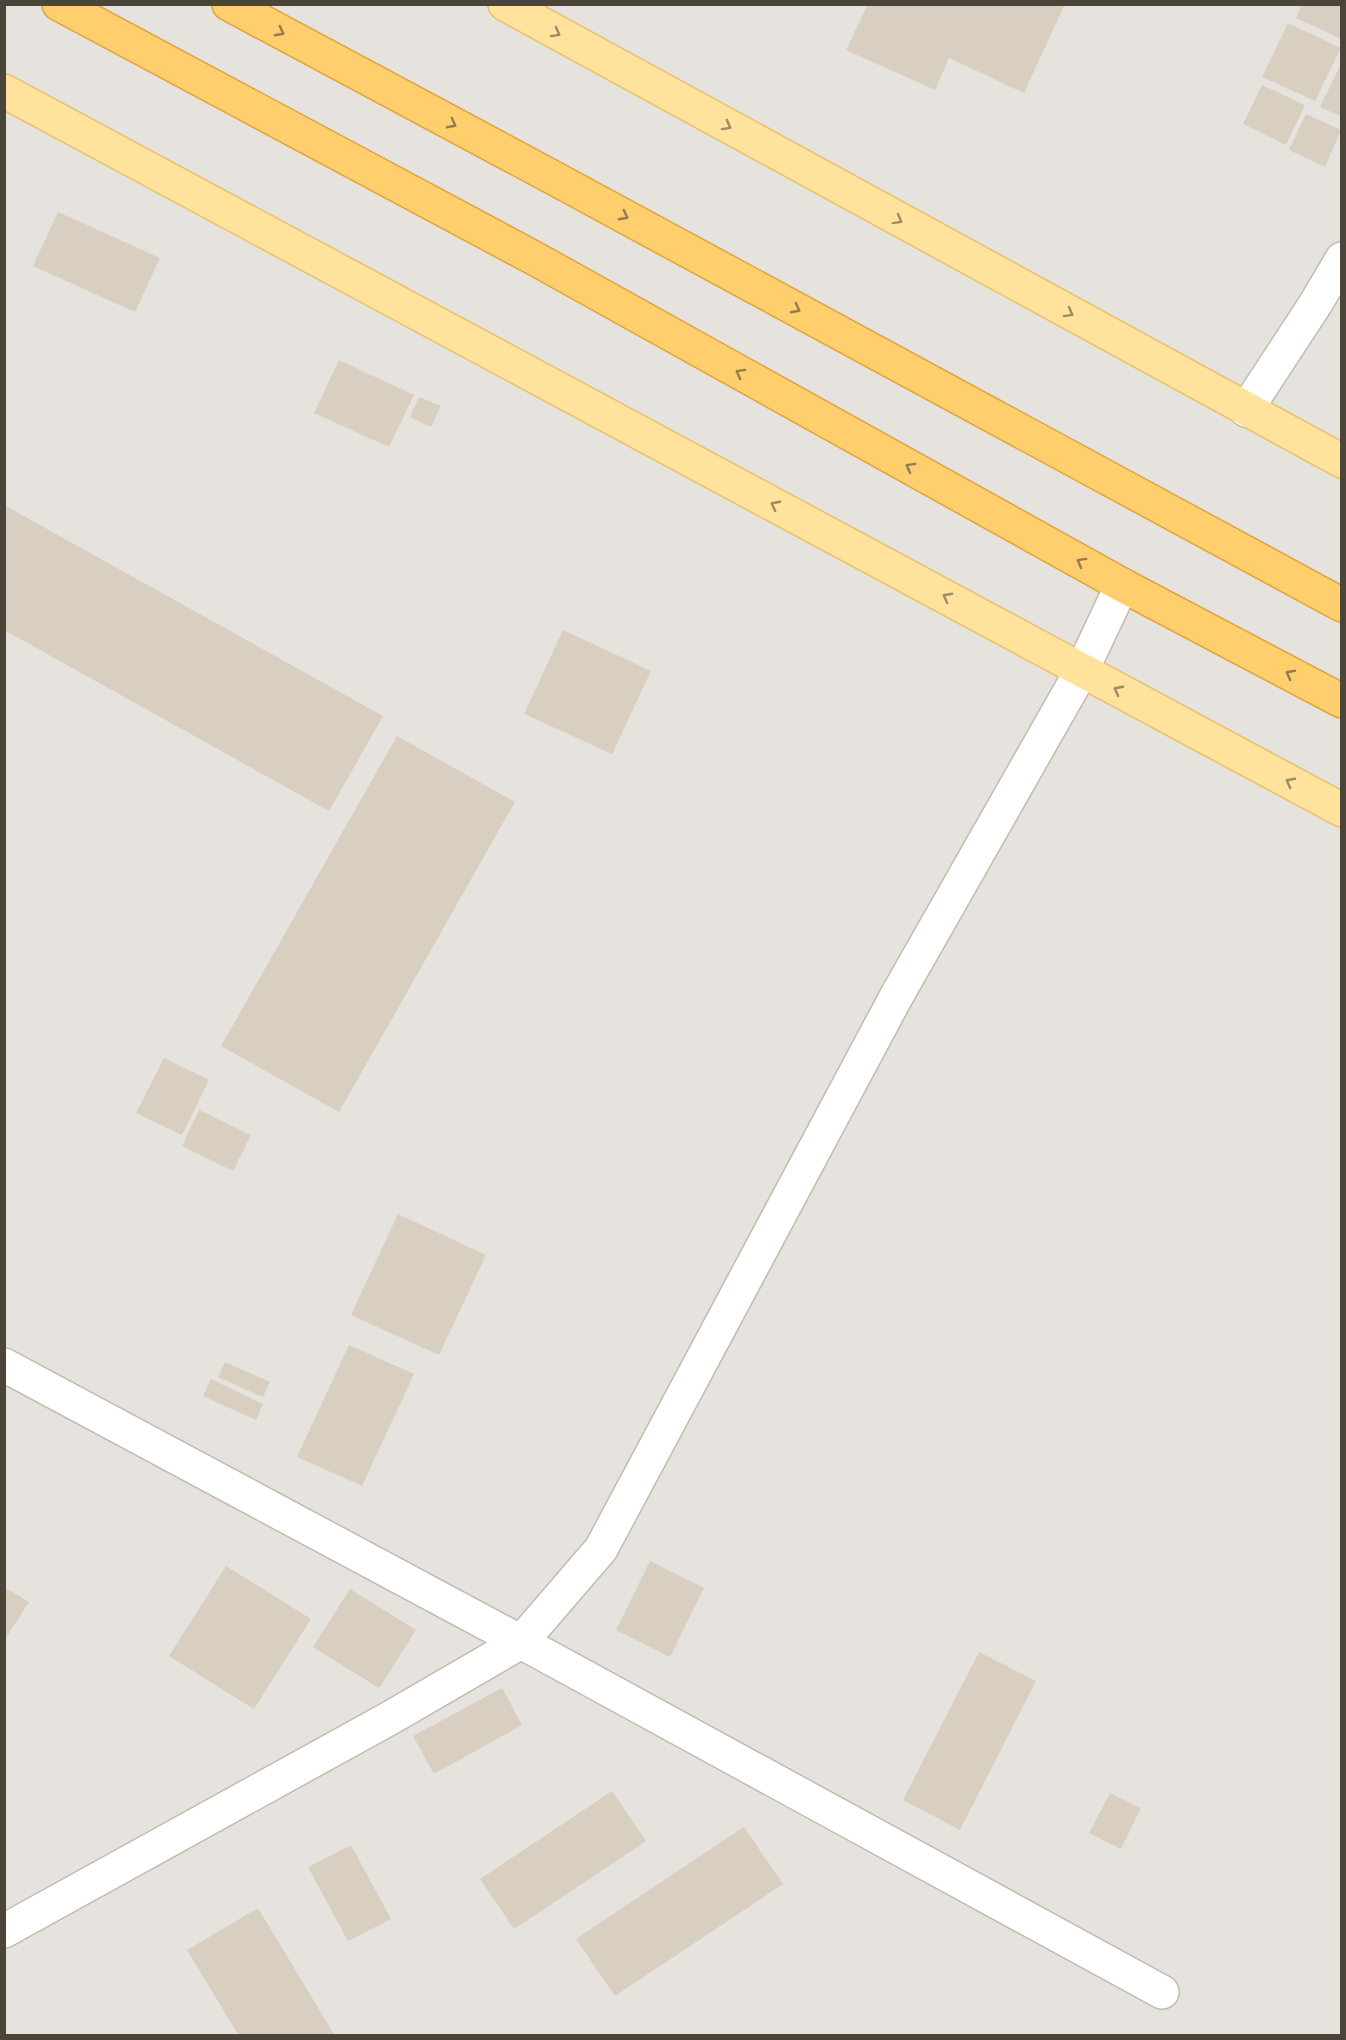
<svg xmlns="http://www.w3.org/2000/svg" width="1346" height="2040" font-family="'Fira Sans',sans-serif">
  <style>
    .industrial { fill: #e6e2dd }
    .building { fill: #d8cfc1 }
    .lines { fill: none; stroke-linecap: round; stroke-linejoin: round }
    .minor-casing { stroke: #c2bbae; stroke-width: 36 }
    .major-casing { stroke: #e6c16a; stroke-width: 36 }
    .highway-casing { stroke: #e0a43c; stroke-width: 36 }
    .minor { stroke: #fff; stroke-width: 33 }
    .major { stroke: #ffe39c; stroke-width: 33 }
    .highway { stroke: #ffcf6e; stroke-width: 33 }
    .oneway { stroke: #937c4e }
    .oneway2 { stroke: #9c8c66 }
  </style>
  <rect width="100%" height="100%" fill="#f6f3ec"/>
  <rect class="industrial" x="5" y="5" width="1336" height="2030"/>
  <g class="building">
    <polygon points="863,4 1065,4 1024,93 949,58 935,90 846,50 867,6"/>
    <polygon points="1302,4 1342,4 1342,39 1296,18"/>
    <polygon points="1288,23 1341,48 1315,101 1262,77"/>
    <polygon points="1342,62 1342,117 1320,107"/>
    <polygon points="1262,85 1305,105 1286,145 1243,124"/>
    <polygon points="1306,114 1341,130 1325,167 1289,150"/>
    <polygon points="58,212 160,258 135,312 33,266"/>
    <polygon points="339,360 414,395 389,447 314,413"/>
    <polygon points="419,397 441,406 431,427 410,417"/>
    <polygon points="4,505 383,716 329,811 4,630"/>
    <polygon points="563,630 651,671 612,754 524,714"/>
    <polygon points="397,736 515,802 339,1112 221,1046"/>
    <polygon points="164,1058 209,1080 182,1135 136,1113"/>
    <polygon points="199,1110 251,1135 233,1171 182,1146"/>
    <polygon points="398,1214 486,1255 439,1355 351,1315"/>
    <polygon points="349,1345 414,1374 362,1486 297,1457"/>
    <polygon points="225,1362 270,1382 263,1397 218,1377"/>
    <polygon points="211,1379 263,1404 256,1420 203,1396"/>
    <polygon points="650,1561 704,1588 670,1657 616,1630"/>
    <polygon points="226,1566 311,1619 254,1709 169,1656"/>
    <polygon points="4,1587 29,1602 4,1641"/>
    <polygon points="350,1589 416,1630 379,1688 313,1647"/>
    <polygon points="979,1652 1036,1681 960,1830 903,1800"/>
    <polygon points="502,1688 522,1725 434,1774 413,1736"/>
    <polygon points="612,1791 646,1841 514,1929 480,1879"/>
    <polygon points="1110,1793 1141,1808 1121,1849 1089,1833"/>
    <polygon points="744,1827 783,1884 615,1996 576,1939"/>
    <polygon points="351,1845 391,1919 348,1941 308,1867"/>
    <polygon points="258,1908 335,2036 239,2036 187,1950"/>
  </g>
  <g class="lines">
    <defs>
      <g id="minor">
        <polyline points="1246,410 1316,303 1342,259"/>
        <polyline points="4,1365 521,1642 1162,1992"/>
        <polyline points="4,1931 390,1718 521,1642 601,1549 896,997 1082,670 1122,585"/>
      </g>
      <g id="major">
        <polyline points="505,4 1342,461"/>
        <polyline points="4,91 1342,810"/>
      </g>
      <g id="highway">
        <polyline points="59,4 532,257 1122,585 1342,701"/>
        <polyline points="229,4 552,177 1342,605"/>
      </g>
    </defs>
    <use href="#minor" class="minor-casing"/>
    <use href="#major" class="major-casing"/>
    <use href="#highway" class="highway-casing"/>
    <use href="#minor" class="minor"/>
    <use href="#major" class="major"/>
    <use href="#highway" class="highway"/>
  </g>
  <defs><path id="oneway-chevron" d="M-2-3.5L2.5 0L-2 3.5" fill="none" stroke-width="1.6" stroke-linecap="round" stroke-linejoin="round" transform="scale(1.5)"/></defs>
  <g class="oneway">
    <use href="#oneway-chevron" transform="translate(280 32) rotate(28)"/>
    <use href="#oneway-chevron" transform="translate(452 124) rotate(28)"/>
    <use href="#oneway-chevron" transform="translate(624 216) rotate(28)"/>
    <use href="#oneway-chevron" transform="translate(796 309) rotate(28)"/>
    <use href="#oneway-chevron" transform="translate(740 373) rotate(-151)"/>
    <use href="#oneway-chevron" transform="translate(910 467) rotate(-151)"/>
    <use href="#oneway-chevron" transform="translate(1081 562) rotate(-151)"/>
    <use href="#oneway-chevron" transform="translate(1290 674) rotate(-152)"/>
  </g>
  <g class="oneway2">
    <use href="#oneway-chevron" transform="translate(556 33) rotate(29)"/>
    <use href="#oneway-chevron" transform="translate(727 126) rotate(29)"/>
    <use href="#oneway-chevron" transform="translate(898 220) rotate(29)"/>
    <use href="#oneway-chevron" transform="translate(1069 313) rotate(29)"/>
    <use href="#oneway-chevron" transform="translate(775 505) rotate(-152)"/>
    <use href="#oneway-chevron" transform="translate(947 597) rotate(-152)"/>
    <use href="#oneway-chevron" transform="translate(1118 690) rotate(-152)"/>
    <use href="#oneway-chevron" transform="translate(1290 782) rotate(-152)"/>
  </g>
  <rect width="1346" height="2040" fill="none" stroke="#4b4439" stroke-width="12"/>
</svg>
